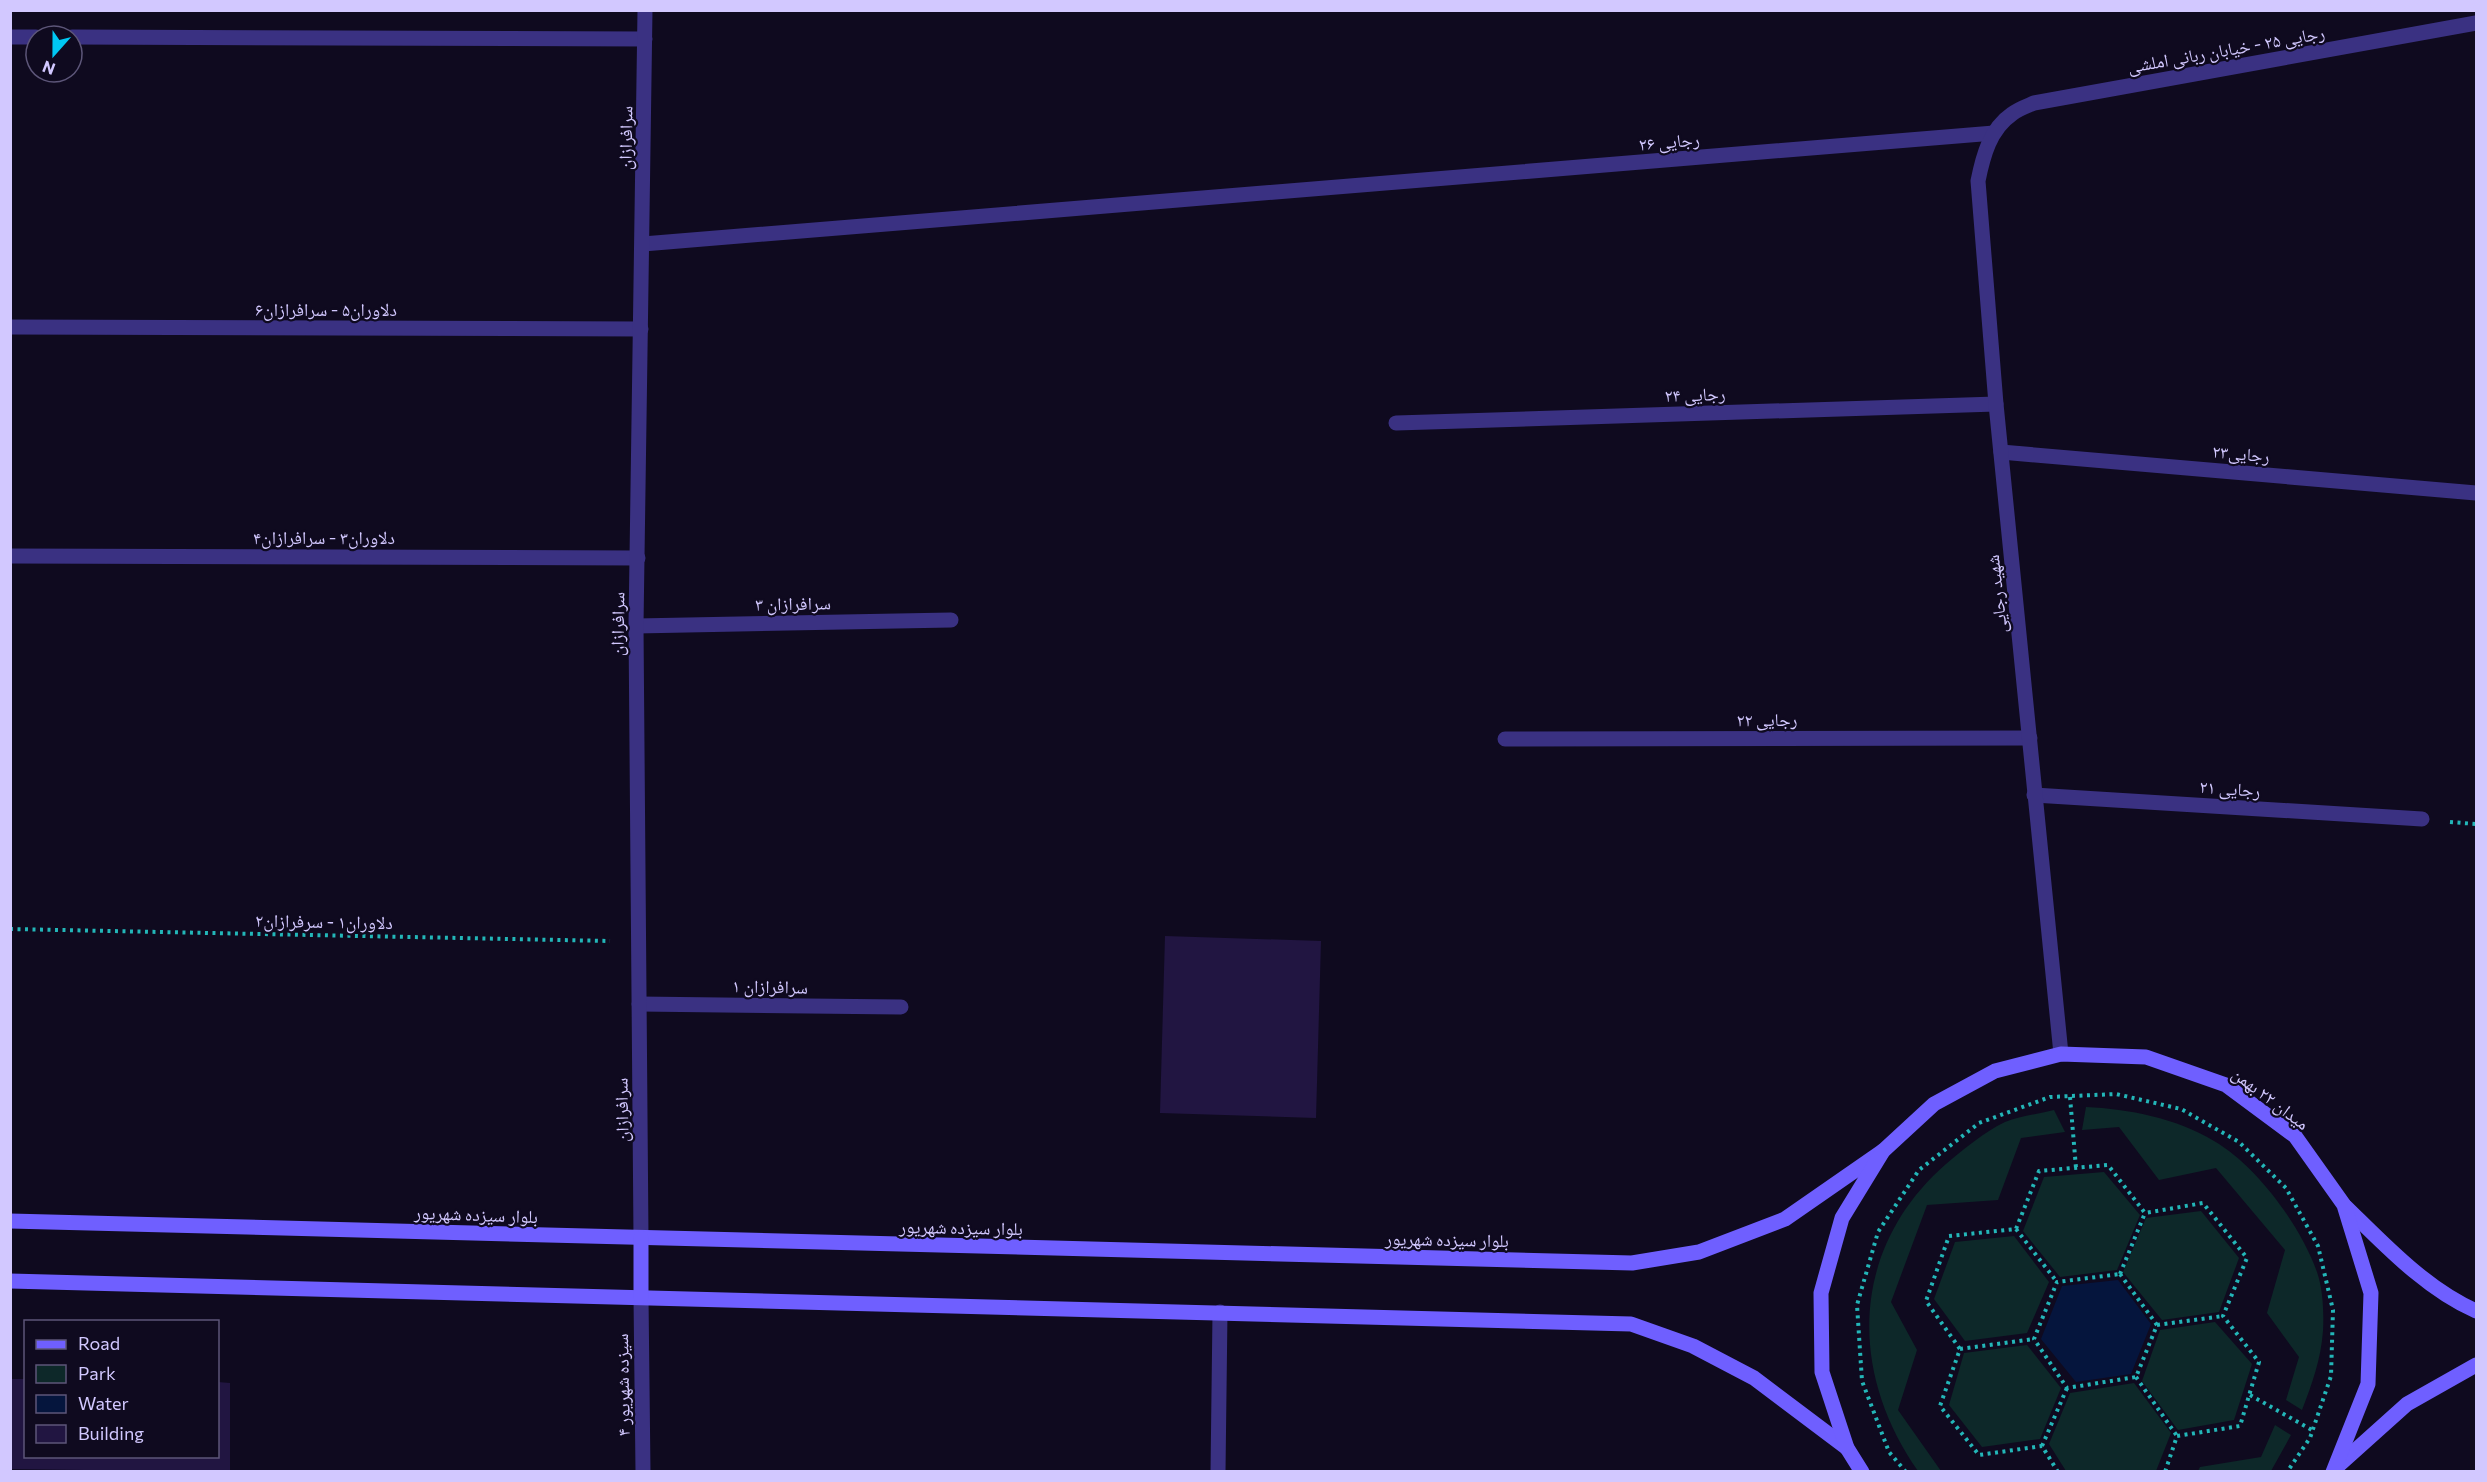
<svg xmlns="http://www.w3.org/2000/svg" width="2487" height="1482" font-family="Commissioner,'Noto Naskh Arabic',sans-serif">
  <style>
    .green { fill: #0d2829 }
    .water { fill: #05153d }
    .building { fill: #211541 }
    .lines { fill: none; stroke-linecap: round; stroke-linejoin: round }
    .path { stroke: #23b6b8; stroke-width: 4; stroke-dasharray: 3 4.5; stroke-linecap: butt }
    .minor { stroke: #3a3182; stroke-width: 15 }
    .tertiary { stroke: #3a3182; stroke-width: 15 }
    .secondary { stroke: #6f5fff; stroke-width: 15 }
    .labels { text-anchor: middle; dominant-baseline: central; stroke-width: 4.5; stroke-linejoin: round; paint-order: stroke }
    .street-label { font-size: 18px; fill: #d2c8ff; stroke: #0f0a1f }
  </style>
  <rect width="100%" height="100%" fill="#0f0a1f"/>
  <g class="green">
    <path d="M2086,1107c43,2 90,11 128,34 43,25 86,84 103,131 6,17 7,41 6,59 -2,28 -11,53 -21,79l-16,-10 13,-43 -32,-44 18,-63 -69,-82 -57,12 -40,-53 -37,3z"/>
    <path d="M2054,1110l11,22 -44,6 -23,62 -71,5 -36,97 26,48 -19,60 43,61h-23c-70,-100 -68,-223 28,-307 18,-15 38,-32 59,-42 15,-6 33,-8 49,-12z"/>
    <polygon points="2104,1172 2140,1215 2117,1270 2060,1277 2023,1231 2044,1177"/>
    <polygon points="2201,1211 2239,1258 2219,1312 2162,1320 2123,1272 2146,1218"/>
    <polygon points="2014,1236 2049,1282 2027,1333 1965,1341 1934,1299 1955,1242"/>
    <polygon points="2215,1322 2252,1364 2234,1420 2178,1430 2142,1381 2160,1330"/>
    <polygon points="2027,1345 2061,1388 2040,1439 1982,1447 1949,1405 1964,1353"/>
    <polygon points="2134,1383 2171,1433 2156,1471 2066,1471 2049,1444 2070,1393"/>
    <polygon points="2275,1425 2291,1435 2271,1471 2198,1471 2200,1467 2261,1457"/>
  </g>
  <polygon class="water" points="2118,1280 2151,1324 2131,1374 2076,1382 2041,1339 2062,1286"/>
  <g class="building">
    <polygon points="1165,936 1321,941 1316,1118 1160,1113"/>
    <polygon points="10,1379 26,1379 26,1456 218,1456 218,1382 230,1383 230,1472 10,1469"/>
  </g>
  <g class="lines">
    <g class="path">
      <polyline points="2450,822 2476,824"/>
      <polyline points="10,929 610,941"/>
      <polyline points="2070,1097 2076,1168"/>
      <polyline points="2016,1229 2057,1282"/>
      <polygon points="2120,1274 2157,1325 2136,1377 2067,1388 2034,1339 2057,1282"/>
      <polyline points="2120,1274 2145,1213"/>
      <polyline points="2157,1325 2223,1316"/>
      <polyline points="1960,1349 2034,1339"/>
      <polyline points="2136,1377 2177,1436"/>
      <polyline points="2250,1395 2312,1430"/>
      <polyline points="2042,1446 2067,1388"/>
      <polyline points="1906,1472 1889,1452 1862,1381 1857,1305 1878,1232 1919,1170 1979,1123 2050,1097 2116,1094 2181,1109 2239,1142 2286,1188 2318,1246 2333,1310 2331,1376 2310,1438 2287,1472"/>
      <polyline points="2058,1472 2042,1446 1979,1455 1940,1406 1960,1349 1926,1301 1949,1236 2016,1229 2039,1171 2108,1165 2145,1213 2203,1203 2247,1258 2223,1316 2259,1362 2240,1426 2177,1436 2165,1472"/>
    </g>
    <g class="minor">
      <polyline points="10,37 36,37"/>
      <polyline points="72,37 645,39"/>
      <polyline points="643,244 1994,133"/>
      <polyline points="10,327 641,329"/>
      <polyline points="1396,423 1996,404"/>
      <polyline points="2001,452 2476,493"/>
      <polyline points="10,556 638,558"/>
      <polyline points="636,626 951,620"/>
      <polyline points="1505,739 2030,738"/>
      <polyline points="2034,795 2422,819"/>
      <polyline points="639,1004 901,1007"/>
      <polyline points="641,1238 636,626 645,10"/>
      <polyline points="641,1297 643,1472"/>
      <polyline points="1218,1472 1220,1312"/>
    </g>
    <path class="tertiary" d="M2061,1054l-65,-650 -18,-223c5,-25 12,-52 34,-67 6,-5 15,-8 22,-11l442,-80"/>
    <g class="secondary">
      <path d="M2346,1207c39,38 80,82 130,104"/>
      <polyline points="10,1221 1632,1263 1699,1252 1785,1219 1883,1151"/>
      <polyline points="10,1281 1631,1324 1693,1346 1754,1378 1847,1448"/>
      <polyline points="641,1297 641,1238"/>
      <polyline points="2339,1465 2407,1404 2476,1365"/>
      <polyline points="1862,1472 1847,1448 1822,1372 1821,1293 1842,1218 1883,1151 1934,1104 1995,1071 2061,1054 2146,1057 2226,1085 2295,1136 2344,1205 2371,1293 2368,1384 2333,1472"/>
    </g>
  </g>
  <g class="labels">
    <g class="street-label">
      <text transform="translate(2226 49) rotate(-10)">رجایی ۲۵ - خیابان ربانی املشی</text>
      <text transform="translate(625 138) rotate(-89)">سرافرازان</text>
      <text transform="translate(1669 141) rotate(-5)">رجایی ۲۶</text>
      <text x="326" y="309">دلاوران۵ - سرافرازان۶</text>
      <text transform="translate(1695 394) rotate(-2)">رجایی ۲۴</text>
      <text transform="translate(2241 453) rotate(5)">رجایی۲۳</text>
      <text x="324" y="537">دلاوران۳ - سرافرازان۴</text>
      <text transform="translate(1996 594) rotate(-96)">شهید رجایی</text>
      <text transform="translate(793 603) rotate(-1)">سرافرازان ۳</text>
      <text transform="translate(617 624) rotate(-89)">سرافرازان</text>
      <text x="1767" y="719">رجایی ۲۲</text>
      <text transform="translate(2230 788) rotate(4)">رجایی ۲۱</text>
      <text transform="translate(324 921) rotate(1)">دلاوران۱ - سرفرازان۲</text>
      <text transform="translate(770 986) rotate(1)">سرافرازان ۱</text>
      <text transform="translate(2271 1098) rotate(37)">میدان ۲۲ بهمن</text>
      <text transform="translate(621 1110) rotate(-91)">سرافرازان</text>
      <text transform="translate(476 1214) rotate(2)">بلوار سیزده شهریور</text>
      <text transform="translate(961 1227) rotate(1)">بلوار سیزده شهریور</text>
      <text transform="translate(1447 1239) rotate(1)">بلوار سیزده شهریور</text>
      <text transform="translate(622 1385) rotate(-91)">سیزده شهریور ۴</text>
    </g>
  </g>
  <rect width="2487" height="1482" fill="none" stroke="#d2c8ff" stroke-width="24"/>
  <rect x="24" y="1320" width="195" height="138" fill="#0f0a1f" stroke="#5d5679" stroke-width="1.5"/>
  <rect x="36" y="1340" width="30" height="9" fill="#6f5fff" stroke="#5d5679" stroke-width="1.5"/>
  <text x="78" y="1350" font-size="18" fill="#d2c8ff">Road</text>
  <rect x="36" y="1365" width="30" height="18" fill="#0d2829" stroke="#5d5679" stroke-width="1.5"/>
  <text x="78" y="1380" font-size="18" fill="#d2c8ff">Park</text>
  <rect x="36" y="1395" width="30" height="18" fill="#05153d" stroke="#5d5679" stroke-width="1.5"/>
  <text x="78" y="1410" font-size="18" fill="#d2c8ff">Water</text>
  <rect x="36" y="1425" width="30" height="18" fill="#211541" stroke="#5d5679" stroke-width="1.5"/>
  <text x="78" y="1440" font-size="18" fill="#d2c8ff">Building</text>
  <g transform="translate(54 54) rotate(201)"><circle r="28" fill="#0f0a1f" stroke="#5d5679" stroke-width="1.5"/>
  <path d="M0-4.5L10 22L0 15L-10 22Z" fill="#00c8f3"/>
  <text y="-9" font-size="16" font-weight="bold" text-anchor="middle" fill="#d2c8ff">N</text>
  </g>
</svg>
